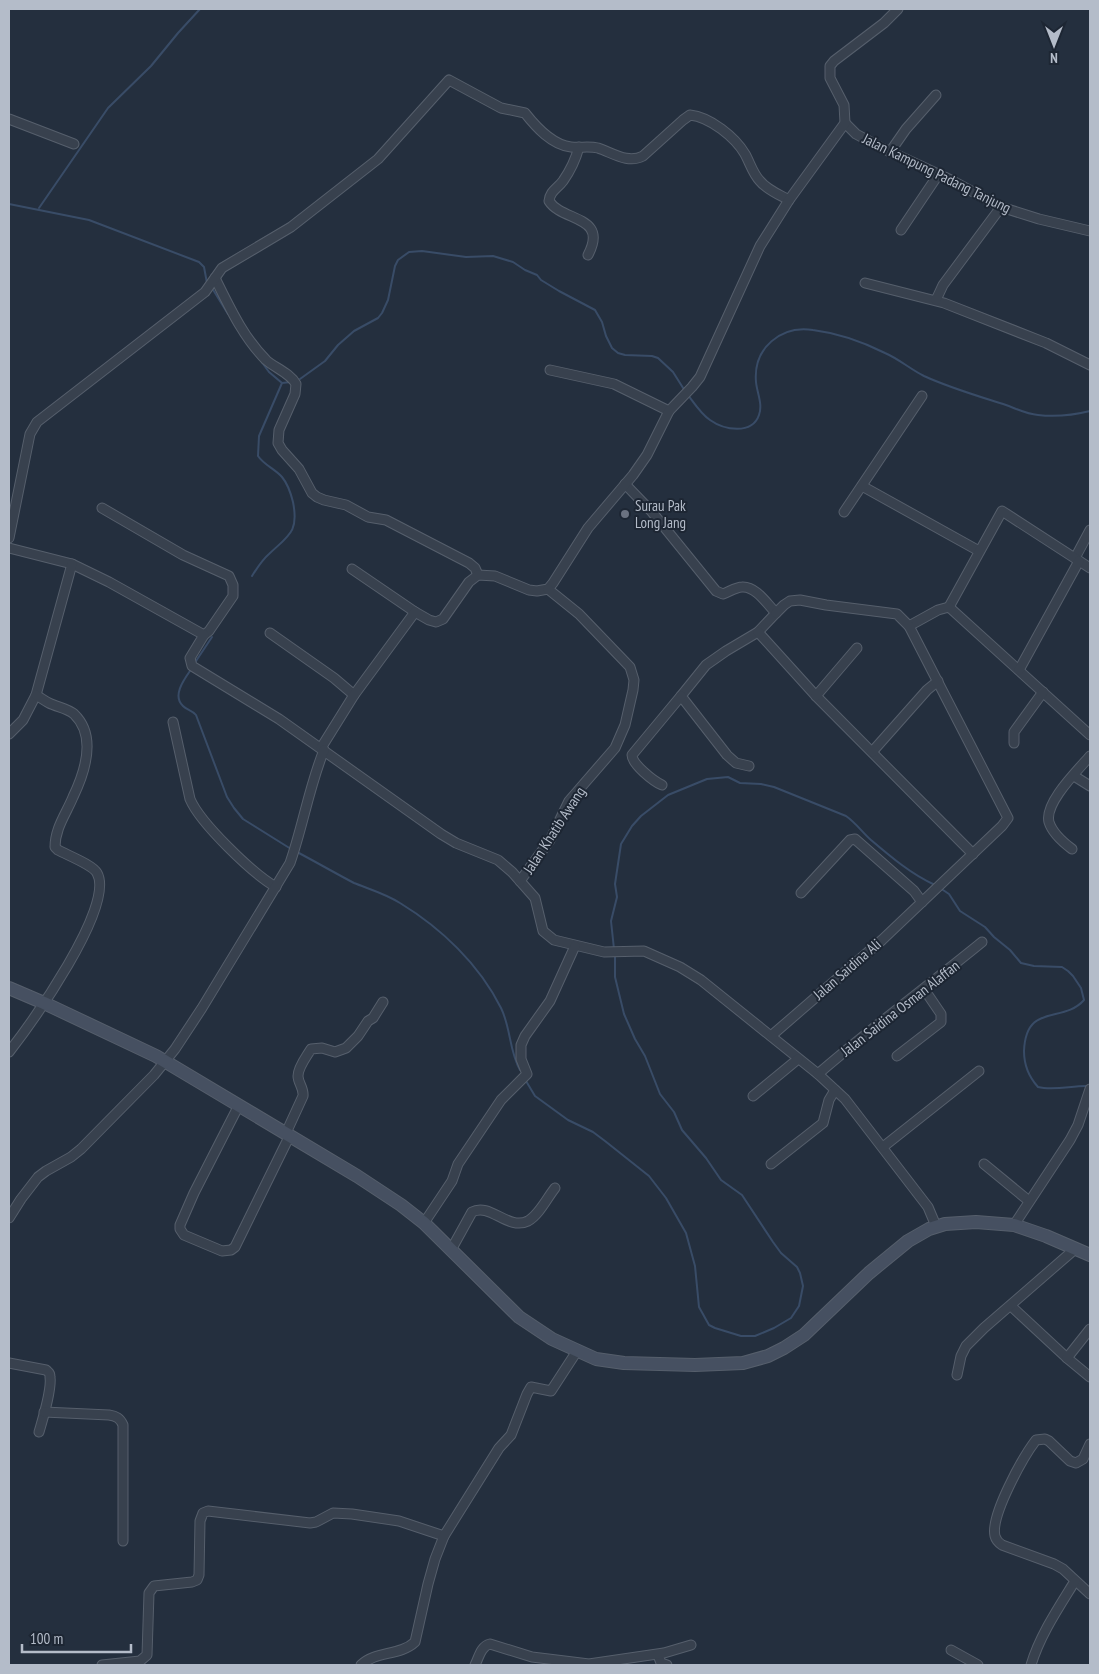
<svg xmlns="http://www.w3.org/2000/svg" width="1099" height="1674" font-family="'PT Sans Narrow',sans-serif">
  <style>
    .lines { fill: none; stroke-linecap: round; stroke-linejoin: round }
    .stream { stroke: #394c67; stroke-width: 2 }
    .street-casing { stroke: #565f6c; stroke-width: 11 }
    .secondary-casing { stroke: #565f6c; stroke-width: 14 }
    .street { stroke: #38414e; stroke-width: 9 }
    .secondary { stroke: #465061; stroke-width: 12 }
    .worship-dot { fill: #6b7280; stroke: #1d2633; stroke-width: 2 }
    .labels { text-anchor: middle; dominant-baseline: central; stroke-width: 4; stroke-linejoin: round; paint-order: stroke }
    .street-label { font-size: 15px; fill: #b4bcc9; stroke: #1d2633 }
    .poi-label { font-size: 15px; fill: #b4bcc9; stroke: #1d2633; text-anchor: start }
  </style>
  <rect width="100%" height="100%" fill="#242f3e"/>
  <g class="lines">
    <g class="stream">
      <polyline points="9,204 89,220 199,262 204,267 207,283"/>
      <polyline points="39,208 108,108 151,66 178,33 200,9"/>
      <polyline points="212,288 228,314"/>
      <polyline points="261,361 269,372 282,383 291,382"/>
      <polyline points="300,379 325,361 338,345 354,331 378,318 382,313 388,300 395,266 398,260 409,252 422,251 466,257 493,256 513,262 525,270 537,275 541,280 559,291 595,310 602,322 606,336 612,348 618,353 625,355 652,356 658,358 673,372 685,391"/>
      <path d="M688,395c6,8 13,19 22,25 14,10 42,15 49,-5 4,-11 -2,-22 -3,-33 -3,-34 25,-57 57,-52 24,3 50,12 72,23 14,6 25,16 39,23 26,12 54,20 82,29 11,4 20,9 32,10 17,2 36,0 52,-4"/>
      <path d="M252,576c5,-8 10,-16 17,-22 20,-19 30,-22 24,-52 -2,-8 -6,-19 -11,-25 -7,-8 -18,-12 -24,-21l1,-20 23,-53"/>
      <polyline points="194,664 212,637"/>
      <path d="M192,668c-6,9 -21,27 -9,38 4,4 9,4 13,9l31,82 7,11 9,11 48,30"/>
      <path d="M297,852c19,10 38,21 57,31 15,6 32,11 46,20 41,25 79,61 101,105 10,20 8,43 19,62"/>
      <path d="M943,890l6,4 11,17 25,16 9,10 16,13 11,13 13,3 28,1 6,4 5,5 8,12 3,12c-21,24 -58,2 -60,51 0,14 4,25 14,36 15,4 32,-1 48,-1"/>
      <path d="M614,949l-3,-28 6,-24 -2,-13 6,-40 11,-18 9,-10 27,-21 39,-16 21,-2 12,6 21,1 13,3 72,29c10,7 16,16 25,24 20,17 40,34 64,45"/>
      <polyline points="526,1081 535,1096 568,1120 593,1132 605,1141 649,1176 666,1198 686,1233 695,1266 699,1307 709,1325 715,1328 741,1336 755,1336 774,1328 791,1318 799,1306 803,1286 800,1273 797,1267 781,1253 773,1242 742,1195 721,1180 706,1158 682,1130 674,1112 660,1094 645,1056 635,1039 624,1014 615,977 615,954"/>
    </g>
    <defs>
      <g id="street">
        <polyline points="9,119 74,144"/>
        <polyline points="845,123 856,134 882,148 951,180 1001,207 1039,219 1090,231"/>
        <path d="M579,147c-3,11 -9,24 -16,34 -6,8 -13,10 -14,20 13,21 60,14 39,54"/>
        <polyline points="890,152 906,129 936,95"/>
        <polyline points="901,230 938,175"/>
        <path d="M215,278c14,28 28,59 51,82 9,8 24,13 30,24l-1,10 -16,36 -1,13 4,7 17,19 13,24 5,4 7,3 22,5 22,12 18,3 83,43 6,5 3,7"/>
        <polyline points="865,283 944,303 1046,343 1090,365"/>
        <polyline points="936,300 943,285 1001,207"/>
        <polyline points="550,370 614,384 669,411"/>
        <path d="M625,484l27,28 64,79 7,3c6,-2 13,-7 19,-7 14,-1 25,17 34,26l-18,19 -32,19 -20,14 -25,31 46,59 9,8 13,3"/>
        <polyline points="862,486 979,551"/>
        <polyline points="102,508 183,555 229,576 233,585 233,596 209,631 204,635"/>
        <polyline points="844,512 922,396"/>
        <path d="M9,538l21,-104 7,-12 168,-130 17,-24 69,-41 87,-68 71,-79 52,28 24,5c11,14 27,32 46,34 9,1 18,-1 27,1 15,5 30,16 45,8l40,-36 7,-5c20,2 45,22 55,39 5,9 8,20 15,27 7,9 20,14 29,19"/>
        <polyline points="9,548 72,564 109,582 204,635 190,658 192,666 279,719 441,834 456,843 498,860 512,872 535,898 543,931 554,940 604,952 644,951 680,967 701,980 818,1074 845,1099 928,1207 936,1226"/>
        <polyline points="1075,558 1090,530"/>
        <polyline points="352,569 415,612"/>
        <polyline points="949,607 1002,511 1090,568"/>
        <polyline points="909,626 938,610 949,607 1090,735"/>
        <polyline points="758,632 816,696 973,854"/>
        <polyline points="270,633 334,678 354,695"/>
        <polyline points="1019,670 1079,561"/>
        <polyline points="816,696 857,648"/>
        <path d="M173,722l17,77c10,24 63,75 86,88"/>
        <polyline points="9,734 23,720 36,695 72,564"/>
        <polyline points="1014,743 1014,732 1043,692"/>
        <polyline points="321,748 354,695 415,612 429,620 436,622 443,619 469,582 478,575 495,576 529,590 537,591 548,589 553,583 588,528 633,475 647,455 669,411 692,387 700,377 760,246 789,200 845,123 844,105 830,78 830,66 834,61 884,23 898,9"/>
        <polyline points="872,752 927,690 938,681"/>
        <polyline points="1074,776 1090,786"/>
        <path d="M662,785c-9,-4 -30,-21 -30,-30l49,-59"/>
        <path d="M1072,849c-8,-6 -20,-17 -23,-27 -5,-19 29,-52 41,-66"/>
        <polyline points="520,881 550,840 569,801 615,748 625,725 633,690 634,680 630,667 579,614 548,589"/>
        <polyline points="801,893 850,840 855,839 914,891 922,902"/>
        <polyline points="771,1036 882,940 1002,826 1008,818 909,626 897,614 826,605 800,600 790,601 784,605 776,613"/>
        <path d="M9,1052c21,-27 107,-146 88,-179 -4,-8 -30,-18 -39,-23l-3,-3c0,-19 11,-33 18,-50 12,-25 24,-61 1,-83 -7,-6 -17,-7 -25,-11 -4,-2 -8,-5 -13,-8"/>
        <polyline points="897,1056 941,1022 941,1014 924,989"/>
        <path d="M818,1074c53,-46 110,-88 164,-132"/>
        <polyline points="753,1096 798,1059"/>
        <polyline points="239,1105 194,1193 180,1225 180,1229 184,1235 222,1251 231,1250 235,1247 290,1135"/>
        <path d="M286,1133l17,-37c1,-8 -5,-13 -5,-20 0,-9 9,-20 13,-27l11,-1 13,4 11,-4 12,-12 10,-15 5,-3 10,-16"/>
        <polyline points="883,1147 979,1071"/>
        <polyline points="771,1164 823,1123 829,1100 835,1090"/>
        <polyline points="984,1164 1029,1201"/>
        <path d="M9,1218l12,-19 17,-22 8,-6 25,-14 10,-8 73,-74 21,-26 27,-41 88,-145c13,-37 19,-76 34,-113"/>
        <polyline points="424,1223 452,1181 458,1164 501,1100 527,1074 521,1059 521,1045 525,1036 550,1001 575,946"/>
        <polyline points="1014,1225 1070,1140 1078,1125 1090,1089"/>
        <path d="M451,1250l21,-38c18,-10 36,19 56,9 11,-6 19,-23 27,-33"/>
        <polyline points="1011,1306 1067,1358 1090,1377"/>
        <polyline points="1067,1358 1090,1329"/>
        <path d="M9,1363l37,7c3,3 4,2 4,7 2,13 -7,41 -11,55"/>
        <polyline points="957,1375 961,1356 966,1346 984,1328 1075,1249"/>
        <path d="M44,1412l65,3c7,1 11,3 14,10v116"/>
        <path d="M1090,1444l-7,15 -7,4 -6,-2 -21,-20 -4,-2 -9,1c-13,17 -46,76 -41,96 1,4 4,7 7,9l52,19 9,5 27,25"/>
        <polyline points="951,1650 978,1665"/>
        <polyline points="658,1655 661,1663 667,1665"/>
        <polyline points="102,1665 140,1661 147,1655 149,1593 154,1586 192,1582 197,1580 199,1575 200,1521 203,1513 208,1511 310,1523 316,1522 333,1513 352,1514 399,1521 444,1536"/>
        <path d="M361,1665c14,-14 39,-9 54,-23l13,-58 7,-25 9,-23 55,-88 12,-13 16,-41 4,-7 20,4 26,-40"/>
        <path d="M475,1665c4,-8 6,-19 15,-21l42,13 57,7 75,-11 27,-8"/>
        <path d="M1031,1665c9,-30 28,-58 44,-84"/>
      </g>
      <polyline id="secondary" points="9,988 44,1003 156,1056 357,1176 401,1205 424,1223 519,1317 552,1339 596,1359 624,1363 695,1365 743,1363 768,1356 784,1348 804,1335 869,1273 908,1241 929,1229 945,1224 976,1222 1014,1225 1046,1236 1090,1255"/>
    </defs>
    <use href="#street" class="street-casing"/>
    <use href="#secondary" class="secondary-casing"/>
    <use href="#street" class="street"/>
    <use href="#secondary" class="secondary"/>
  </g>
  <circle class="worship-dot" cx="625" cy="514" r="5"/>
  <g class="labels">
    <g class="street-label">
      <text transform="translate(937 173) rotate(26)">Jalan Kampung Padang Tanjung</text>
      <text transform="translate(554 830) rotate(-57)">Jalan Khatib Awang</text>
      <text transform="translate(847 969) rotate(-41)">Jalan Saidina Ali</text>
      <text transform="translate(900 1008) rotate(-38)">Jalan Saidina Osman Alaffan</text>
    </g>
    <g class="poi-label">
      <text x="635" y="505">Surau Pak<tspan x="635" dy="17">Long Jang</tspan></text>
    </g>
  </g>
  <rect width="1099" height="1674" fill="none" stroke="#b4bcc9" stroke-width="20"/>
  <g transform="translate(1054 45) rotate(180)" stroke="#1d2633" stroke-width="4" paint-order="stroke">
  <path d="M0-4L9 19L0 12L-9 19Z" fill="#b4bcc9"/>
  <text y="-8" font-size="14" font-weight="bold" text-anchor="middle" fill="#b4bcc9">N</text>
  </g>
  <path d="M22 1644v8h109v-8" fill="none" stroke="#b4bcc9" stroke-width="2.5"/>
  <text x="30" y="1644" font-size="15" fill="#b4bcc9" stroke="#1d2633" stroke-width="4" paint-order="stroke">100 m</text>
</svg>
